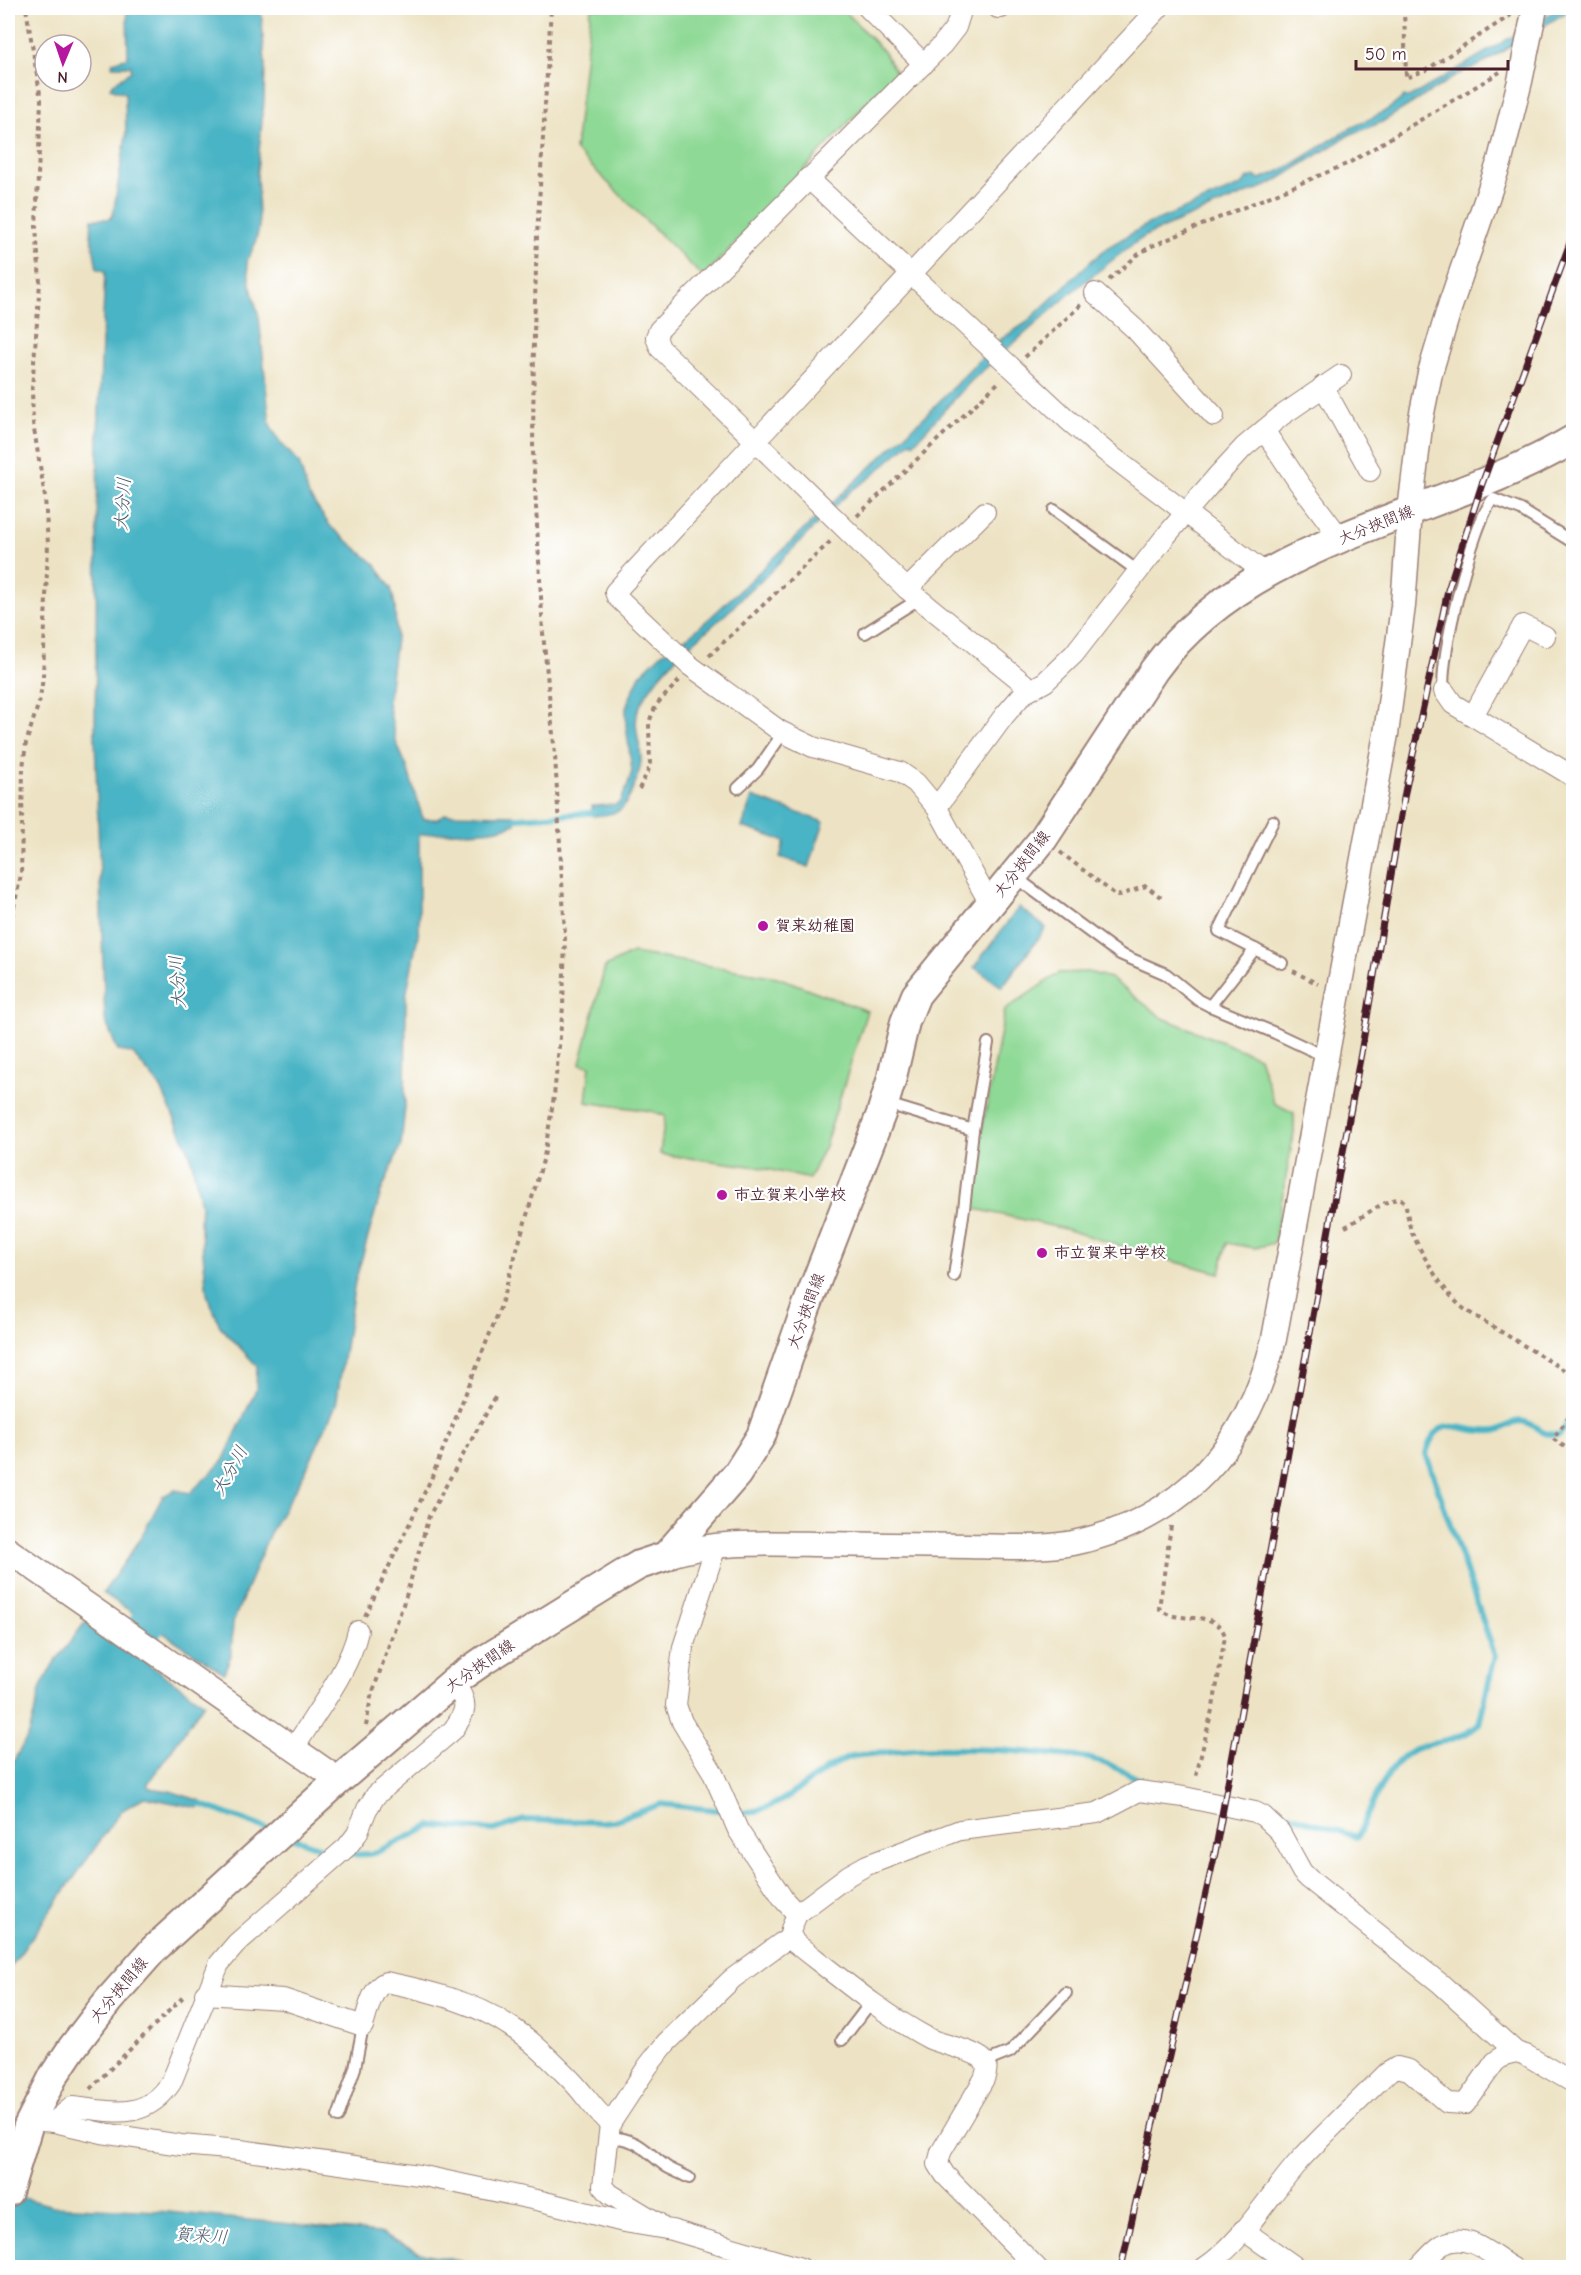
<svg xmlns="http://www.w3.org/2000/svg" width="1581" height="2275" font-family="'Comic Neue','Klee One',sans-serif">
  <style>
    .green { fill: #8ed995; stroke: #6c7c60; stroke-width: 1.5 }
    .water { fill: #48b4c5; stroke: #496a78; stroke-width: 1.5 }
    .lines { fill: none; stroke-linecap: round; stroke-linejoin: round }
    .stream { stroke: #48b4c5; stroke-width: 6 }
    .river { stroke: #48b4c5; stroke-width: 36 }
    .service-casing { stroke: #9c8178; stroke-width: 14 }
    .minor-casing { stroke: #9c8178; stroke-width: 22 }
    .tertiary-casing { stroke: #9c8178; stroke-width: 27 }
    .secondary-casing { stroke: #9c8178; stroke-width: 32 }
    .path { stroke: #9c8178; stroke-width: 4; stroke-dasharray: 4.5 4.5; stroke-linecap: butt }
    .service { stroke: #fff; stroke-width: 10 }
    .minor { stroke: #fff; stroke-width: 20 }
    .tertiary { stroke: #fff; stroke-width: 24 }
    .secondary { stroke: #fff; stroke-width: 28 }
    .rail-casing { stroke: #4a1f2b; stroke-width: 7 }
    .rail { stroke: #fff; stroke-width: 4.5; stroke-dasharray: 14; stroke-linecap: butt }
    .poi-dot { fill: #b5179e; stroke: #fff; stroke-width: 2 }
    .labels { text-anchor: middle; dominant-baseline: central; stroke-width: 4.5; stroke-linejoin: round; paint-order: stroke }
    .street-label { font-size: 16px; fill: #4a1f2b; stroke: #fff }
    .poi-label { font-size: 16px; font-weight: bold; fill: #4a1f2b; stroke: #fff; text-anchor: start }
    .water-label { font-size: 18px; font-style: italic; fill: #495b69; stroke: #fff }
  </style>
  <rect width="100%" height="100%" fill="#fff"/>
  <filter id="ink" filterUnits="userSpaceOnUse"><feTurbulence type="fractalNoise" baseFrequency=".0167" numOctaves="2"/><feDisplacementMap in="SourceGraphic" scale="12" xChannelSelector="R" yChannelSelector="G"/><feConvolveMatrix kernelMatrix="1 2 1 2 8 2 1 2 1" color-interpolation-filters="sRGB"/></filter>
  <filter id="wash" filterUnits="userSpaceOnUse"><feTurbulence type="fractalNoise" baseFrequency=".008" numOctaves="4" result="noise"/><feDisplacementMap in="SourceGraphic" scale="24" xChannelSelector="R" yChannelSelector="G"/><feGaussianBlur stdDeviation="1.35" result="paint"/><feColorMatrix in="noise" values="0 0 0 0 0 0 0 0 0 0 0 0 0 0 0 0 0 1.4 0 .05"/><feComposite in="paint" operator="in"/></filter>
  <g filter="url(#wash)">
    <rect width="100%" height="100%" fill="#ede3c4"/>
    <g class="green">
      <polygon points="591,8 842,8 883,51 896,72 703,277 575,150"/>
      <polygon points="633,953 777,977 867,1011 825,1146 809,1179 758,1167 660,1154 665,1116 651,1111 586,1102 590,1066 580,1064 605,967"/>
      <polygon points="1088,972 1110,978 1163,1018 1259,1057 1274,1103 1294,1113 1294,1132 1274,1243 1255,1248 1227,1243 1220,1273 1156,1257 1065,1229 976,1209 974,1206 982,1131 1005,1010 1059,973"/>
    </g>
    <g class="water">
      <path d="M127,8h134l4,56 -1,37 -7,71 2,56 -4,16 -8,17 3,23 9,33 11,108 10,17 19,21 10,33 22,31 45,38 15,23 4,17 1,32 -8,66 8,39 11,25 16,52h14l8,-5 68,1 2,9c-30,12 -64,5 -96,11v95l-13,66 -1,111 -4,38 -20,47 -26,90 -19,123 -31,67 -36,63 -36,87 -2,33 -7,18 -121,-80 36,-52 24,-45 12,-6 15,3 33,-32 33,-71 1,-24 -37,-40 -13,-32 -7,-73 1,-17 -11,-50 -29,-66 -29,-35 -14,-2 -13,-31 -10,-282 3,-303 7,-164 -8,-2 -6,-35 1,-15h18l3,-4 13,-80 -1,-42 -15,-5 2,-3 19,-14v-5h-19l1,-4 15,-5z"/>
      <path d="M1560,8h13l-80,49 -17,10 -9,2 -85,53 -33,13 -78,49 -85,34 -39,17 -14,9 -60,47 -102,90 -57,62 -3,-2 -41,37 -18,12 -19,18 -73,74c-13,7 -20,18 -30,28 -32,30 -71,56 -90,96 -9,18 1,36 1,54 -1,13 -11,42 -21,50 -7,5 -19,5 -27,6l-1,-10 23,-1 5,-3 7,-15 5,-16 -6,-46v-18l14,-32 22,-22 27,-17 23,-20 212,-199 74,-76 28,-18 64,-61 18,-15 40,-23 94,-39 5,-6 7,-3 5,3c30,-8 62,-34 90,-50 19,-10 39,-16 55,-33l5,2z"/>
      <polygon points="752,797 824,822 809,867 780,857 785,841 742,827"/>
      <polygon points="1019,907 1046,928 1002,987 974,967"/>
      <polygon points="86,1621 204,1703 147,1785 150,1788 170,1791 201,1801 198,1808 144,1797 121,1811 8,1971 8,1771 29,1734 41,1687 52,1666"/>
      <polygon points="8,2194 53,2206 158,2211 379,2233 422,2253 487,2267 8,2267"/>
    </g>
    <g class="lines">
      <g class="stream">
        <polyline points="506,819 601,812"/>
        <polyline points="200,1804 273,1831"/>
        <path d="M1260,1805l97,32c14,-27 29,-75 58,-88 20,-9 48,-8 64,-25l16,-68 -69,-202c12,-46 37,-19 69,-23 11,-1 18,-13 30,-9 17,5 10,12 34,13l15,-20"/>
        <path d="M735,1813c49,1 71,-38 113,-55 10,-4 24,-4 36,-5 64,-9 140,-2 204,5l22,7 37,18"/>
        <polyline points="288,1836 335,1853"/>
        <polyline points="345,1855 370,1854 379,1851 431,1826 494,1830 524,1820 602,1822 613,1821 661,1804 725,1811"/>
      </g>
      <polyline class="river" points="107,1696 172,1579"/>
    </g>
  </g>
  <g filter="url(#ink)">
    <g class="lines">
      <defs>
        <g id="service">
          <polyline points="1054,510 1139,572"/>
          <polyline points="865,633 919,599"/>
          <path d="M1444,691c-6,-30 29,-169 49,-192l28,11 53,33"/>
          <polyline points="738,788 758,769 783,733"/>
          <polyline points="1273,821 1219,931 1282,963"/>
          <polyline points="1014,876 1110,947 1120,954 1166,974 1198,1000 1210,1006 1275,1033 1326,1057"/>
          <polyline points="1210,1006 1255,949"/>
          <polyline points="884,1103 973,1130"/>
          <polyline points="954,1276 964,1209 973,1130 988,1043"/>
          <polyline points="842,2040 871,2002"/>
          <polyline points="985,2062 1010,2052 1066,1993"/>
          <polyline points="338,2117 355,2068 363,2026"/>
          <path d="M608,2137c33,2 35,13 59,30 7,4 15,7 22,11"/>
        </g>
        <g id="minor">
          <polyline points="868,8 924,64"/>
          <polyline points="962,8 956,27 942,45 659,330 656,337 660,348 907,589 1031,689"/>
          <polyline points="998,8 1001,8"/>
          <polyline points="808,178 1068,420 1106,452 1265,573"/>
          <polyline points="1095,293 1135,329 1214,416"/>
          <polyline points="1323,386 1370,471"/>
          <polyline points="1264,430 1299,483 1341,539"/>
          <polyline points="907,589 985,512"/>
          <polyline points="1444,691 1453,704 1574,777"/>
          <polyline points="1473,716 1523,625 1545,636"/>
          <polyline points="937,807 1004,716 1023,694 1045,682 1074,654 1165,537 1218,475 1244,447 1281,416 1341,375"/>
          <polyline points="990,904 937,808 916,783 900,772 813,747 780,731 689,665 617,597 615,592 1159,8"/>
          <polyline points="716,1546 683,1647 676,1705 682,1722 712,1771 738,1830 784,1900 797,1914"/>
          <path d="M295,1747c21,-35 54,-76 63,-116"/>
          <path d="M205,1994l78,5 80,27c5,-14 8,-38 23,-44 40,8 88,20 122,43 23,14 43,35 62,54 14,14 25,32 40,45"/>
          <polyline points="30,2120 54,2122 102,2133 181,2145 240,2150 419,2175 541,2201 624,2222 672,2230 801,2268"/>
          <path d="M54,2122l18,-15c40,4 72,15 99,-24l48,-119 18,-21 110,-96 10,-13 10,-25 9,-14 77,-65c15,-21 15,-27 1,-47"/>
          <polyline points="658,2223 610,2194 603,2186 610,2124 648,2066 666,2043 732,1979 781,1943 792,1938"/>
          <polyline points="1243,2230 1297,2268"/>
          <path d="M1037,2268l-92,-93 -7,-11 3,-12 43,-73c2,-5 4,-12 1,-17 -6,-11 -42,-17 -55,-23 -49,-26 -91,-62 -135,-96l-5,-9 1,-5 6,-15 52,-39 18,-10 93,-35 137,-17 42,-22 45,6 71,15 8,4 17,16 22,40 7,7 132,105 75,68"/>
          <path d="M1204,2268c39,-26 64,-72 95,-107 28,-30 59,-59 88,-88l10,-6 12,3 38,33 18,1 30,-42 9,-7 12,-3 10,3 48,28"/>
          <path d="M1418,2268c8,-8 15,-17 24,-23 26,-15 49,11 71,23"/>
        </g>
        <g id="tertiary">
          <polyline points="8,1550 339,1780"/>
          <path d="M666,1556c48,-15 98,-13 148,-12 52,1 103,1 155,2 34,1 70,3 104,-3 110,-23 175,-97 201,-204l112,-605 17,-128 7,-95 11,-93 9,-45 20,-67 50,-146 20,-79 15,-73"/>
        </g>
        <path id="secondary" d="M8,2192l20,-66 26,-51 18,-27 36,-47 46,-52 185,-169 118,-101 29,-20 136,-84 17,-10 27,-9 71,-82 24,-38 45,-128 75,-194 10,-33 14,-59 11,-27 127,-156 111,-169c98,-134 284,-151 420,-231"/>
      </defs>
      <use href="#service" class="service-casing"/>
      <use href="#minor" class="minor-casing"/>
      <use href="#tertiary" class="tertiary-casing"/>
      <use href="#secondary" class="secondary-casing"/>
      <g class="path">
        <polyline points="1404,8 1406,78 1426,70 1511,15"/>
        <polyline points="1109,280 1140,253 1152,246 1349,163 1500,72"/>
        <polyline points="1025,357 1081,305"/>
        <polyline points="857,516 1000,381"/>
        <polyline points="709,656 832,540"/>
        <polyline points="639,789 650,767 649,723 652,714 657,704 680,680"/>
        <polyline points="1060,852 1117,896 1146,886 1163,899"/>
        <polyline points="8,934 21,875 23,768 26,743 40,699 43,677 48,544 45,497 33,423 32,389 40,282 36,227 41,100 26,8"/>
        <polyline points="1293,971 1318,984"/>
        <path d="M1345,1227c16,-8 40,-29 56,-28l4,4c3,10 3,22 8,32 11,23 33,62 54,76l107,65"/>
        <polyline points="1574,1410 1553,1439 1574,1453"/>
        <path d="M1171,1526l-12,82c17,19 56,-2 66,28l-11,66 -19,78"/>
        <polyline points="365,1616 431,1479 499,1311 544,1157 554,1096 563,1007 565,935 555,755 543,633 533,452 534,333 537,235 551,8"/>
        <polyline points="366,1726 371,1697 407,1593 429,1516 497,1394"/>
        <polyline points="1567,2057 1574,2047"/>
        <polyline points="90,2089 185,1995"/>
      </g>
      <use href="#service" class="service"/>
      <use href="#minor" class="minor"/>
      <use href="#tertiary" class="tertiary"/>
      <use href="#secondary" class="secondary"/>
      <defs>
        <polyline id="rail" points="1121,2268 1215,1853 1361,1053 1405,792 1448,590 1482,484 1574,232"/>
      </defs>
      <use href="#rail" class="rail-casing"/>
      <use href="#rail" class="rail"/>
    </g>
  </g>
  <g class="poi-dot">
    <circle cx="763" cy="926" r="6"/>
    <circle cx="722" cy="1195" r="6"/>
    <circle cx="1042" cy="1253" r="6"/>
  </g>
  <g class="labels">
    <g class="street-label">
      <text transform="translate(1376 525) rotate(-22)">大分挾間線</text>
      <text transform="translate(1022 864) rotate(-52)">大分挾間線</text>
      <text transform="translate(806 1311) rotate(-70)">大分挾間線</text>
      <text transform="translate(480 1666) rotate(-35)">大分挾間線</text>
      <text transform="translate(119 1990) rotate(-50)">大分挾間線</text>
    </g>
    <g class="poi-label">
      <text x="775" y="926">賀来幼稚園</text>
      <text x="734" y="1195">市立賀来小学校</text>
      <text x="1054" y="1253">市立賀来中学校</text>
    </g>
    <g class="water-label">
      <text transform="translate(123 504) rotate(-86)">大分川</text>
      <text transform="translate(178 982) rotate(-94)">大分川</text>
      <text transform="translate(230 1471) rotate(-61)">大分川</text>
      <text transform="translate(201 2236) rotate(4)">賀来川</text>
    </g>
  </g>
  <rect width="1581" height="2275" fill="none" stroke="#fff" stroke-width="30"/>
  <g transform="translate(63 63) rotate(182)"><circle r="28" fill="#ffffff" stroke="#b7a5aa" stroke-width="1.5"/>
  <path d="M0-4.5L10 22L0 15L-10 22Z" fill="#b5179e"/>
  <text y="-9" font-size="16" font-weight="bold" text-anchor="middle" fill="#4a1f2b">N</text>
  </g>
  <path d="M1356 60v9h152v-9" fill="none" stroke="#4a1f2b" stroke-width="3"/>
  <text x="1365" y="60" font-size="18" fill="#4a1f2b" stroke="#ffffff" stroke-width="4.5" paint-order="stroke">50 m</text>
</svg>
